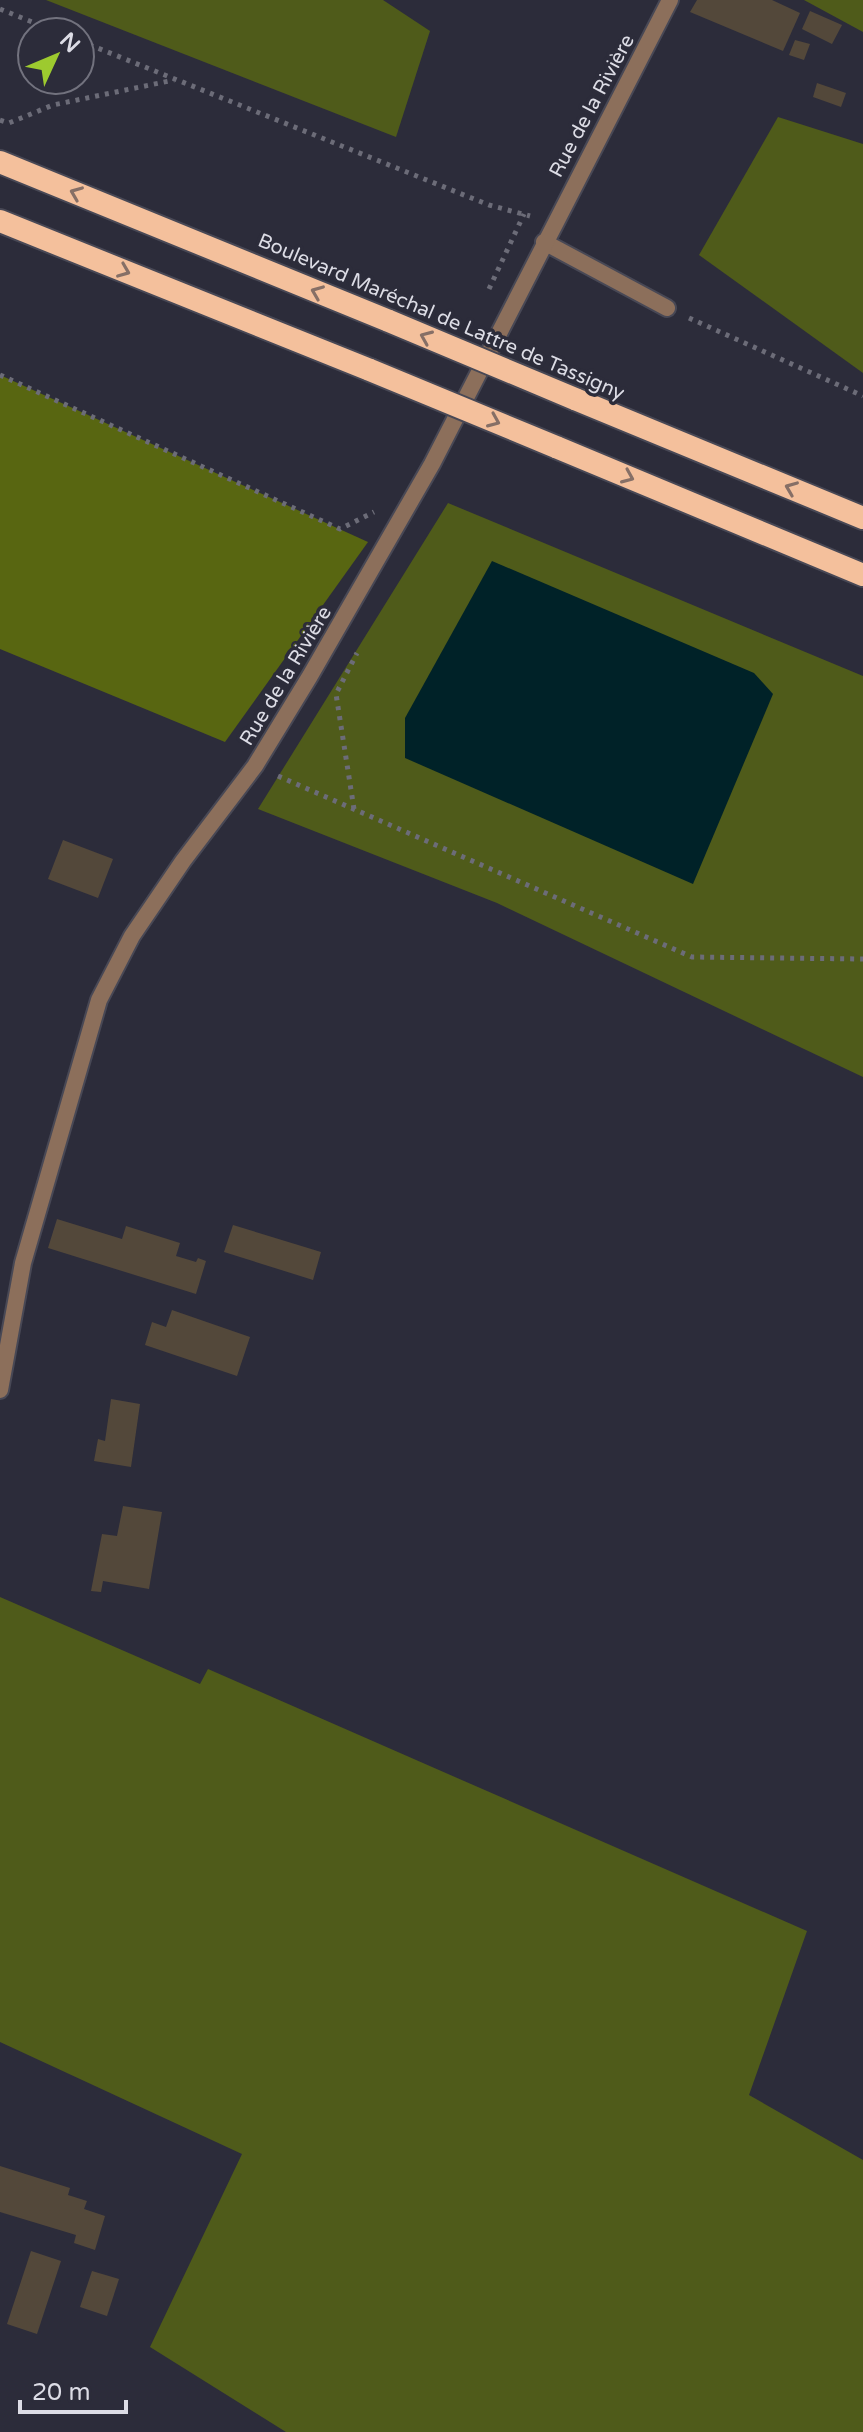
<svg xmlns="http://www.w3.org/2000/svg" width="863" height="2432" font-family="'Varela Round',sans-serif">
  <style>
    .green { fill: #4f5b1a }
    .forest { fill: #586611 }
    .water { fill: #002228 }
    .building { fill: #53483a }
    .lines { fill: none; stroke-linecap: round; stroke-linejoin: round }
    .service-casing { stroke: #484855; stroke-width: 20 }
    .tertiary-casing { stroke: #484855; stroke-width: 20 }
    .trunk-casing { stroke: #484855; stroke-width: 26 }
    .path { stroke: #6c6c78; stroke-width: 5; stroke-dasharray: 4 6; stroke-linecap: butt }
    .service { stroke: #8c6f5b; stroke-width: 16 }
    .tertiary { stroke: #8c6f5b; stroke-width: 16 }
    .trunk { stroke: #f4c09c; stroke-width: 22 }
    .trunk-bridge-casing { stroke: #484855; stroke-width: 26; stroke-linecap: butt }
    .trunk-bridge { stroke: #f4c09c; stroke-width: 22 }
    .oneway { stroke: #866f66 }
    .labels { text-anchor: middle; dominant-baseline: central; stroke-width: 7; stroke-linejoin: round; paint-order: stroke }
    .street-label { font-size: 20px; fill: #dcdce5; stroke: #2c2c3a }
  </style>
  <rect width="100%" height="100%" fill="#2c2c3a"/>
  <g class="green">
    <polygon points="46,0 383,0 430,31 396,137"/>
    <polygon points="804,0 863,0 863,32"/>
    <polygon points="778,117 863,144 863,373 699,255"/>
    <polygon points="448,503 863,676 863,1077 497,903 258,809"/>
    <polygon points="0,1597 200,1684 208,1669 807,1931 749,2095 863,2160 863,2432 286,2432 150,2347 242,2154 0,2042"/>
  </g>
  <polygon class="forest" points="0,375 368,542 225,742 0,649"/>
  <polygon class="water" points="492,561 754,673 773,694 693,884 405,758 405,718"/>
  <g class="building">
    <polygon points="697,0 772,0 800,13 783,51 690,12"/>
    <polygon points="810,11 842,25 832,44 802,29"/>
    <polygon points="795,40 810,44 804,60 789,55"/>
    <polygon points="817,83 846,93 841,107 813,97"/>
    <polygon points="63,840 113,859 98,898 48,879"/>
    <polygon points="57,1219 122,1239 126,1226 180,1243 176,1256 196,1262 198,1258 206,1261 196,1294 48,1248"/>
    <polygon points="233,1225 321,1252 313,1280 224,1252"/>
    <polygon points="172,1310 250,1337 237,1376 145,1345 152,1322 166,1327"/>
    <polygon points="111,1399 140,1404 131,1467 94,1461 98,1439 105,1441"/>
    <polygon points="123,1506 162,1512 149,1589 103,1581 101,1592 91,1591 102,1534 117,1536"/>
    <polygon points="0,2166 70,2188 68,2195 87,2201 84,2209 105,2216 95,2250 74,2243 76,2235 0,2212"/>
    <polygon points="31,2251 61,2261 37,2334 7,2324"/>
    <polygon points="92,2271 119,2279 107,2316 80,2307"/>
  </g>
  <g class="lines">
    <defs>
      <polyline id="service" points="544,242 667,308"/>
      <polyline id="tertiary" points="0,1390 23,1263 99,1000 132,936 183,861 255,766 310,676 432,464 670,0"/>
      <g id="trunk">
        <polyline points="0,162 389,321"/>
        <polyline points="0,221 370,370"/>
        <polyline points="575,399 863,518"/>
        <polyline points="556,447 863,575"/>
      </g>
    </defs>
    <use href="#service" class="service-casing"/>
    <use href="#tertiary" class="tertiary-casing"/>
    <use href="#trunk" class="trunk-casing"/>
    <g class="path">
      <polyline points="0,9 57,32"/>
      <polyline points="80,41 489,205 530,216"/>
      <polyline points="0,120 9,123 53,105 174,80"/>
      <polyline points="489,289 524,214"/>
      <polyline points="689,318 863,396"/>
      <polyline points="0,375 340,529 374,512"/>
      <polyline points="278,776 692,957 863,959"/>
      <polyline points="354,809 336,694 357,653"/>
    </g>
    <use href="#service" class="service"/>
    <use href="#tertiary" class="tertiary"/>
    <use href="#trunk" class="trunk"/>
    <defs>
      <g id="trunk-bridge">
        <polyline points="389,321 575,399"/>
        <polyline points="370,370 556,447"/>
      </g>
    </defs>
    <use href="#trunk-bridge" class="trunk-bridge-casing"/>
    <use href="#trunk-bridge" class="trunk-bridge"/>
  </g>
  <defs><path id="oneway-chevron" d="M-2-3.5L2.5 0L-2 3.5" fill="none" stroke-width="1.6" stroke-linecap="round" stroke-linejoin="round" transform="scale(2)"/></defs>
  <g class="oneway">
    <use href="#oneway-chevron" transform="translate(76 193) rotate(-158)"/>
    <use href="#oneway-chevron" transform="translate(124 271) rotate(22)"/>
    <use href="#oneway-chevron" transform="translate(317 292) rotate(-158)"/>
    <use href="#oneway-chevron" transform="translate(426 337) rotate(-157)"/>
    <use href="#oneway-chevron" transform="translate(494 421) rotate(23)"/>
    <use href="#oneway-chevron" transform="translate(628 477) rotate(23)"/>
    <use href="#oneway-chevron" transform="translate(791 488) rotate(-158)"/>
  </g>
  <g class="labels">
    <g class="street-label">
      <text transform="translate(592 106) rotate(-62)">Rue de la Rivière</text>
      <text transform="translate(441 317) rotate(23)">Boulevard Maréchal de Lattre de Tassigny</text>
      <text transform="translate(286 676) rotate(-59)">Rue de la Rivière</text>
    </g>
  </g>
  <g transform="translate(56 56) rotate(46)"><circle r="38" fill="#2c2c3a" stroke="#72727e" stroke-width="2"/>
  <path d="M0-6L14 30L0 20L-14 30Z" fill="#9dca2f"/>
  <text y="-12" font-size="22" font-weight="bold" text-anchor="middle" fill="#dcdce5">N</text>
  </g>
  <path d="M20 2400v12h106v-12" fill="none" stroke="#dcdce5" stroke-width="4"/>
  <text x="32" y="2400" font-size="24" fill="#dcdce5" stroke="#2c2c3a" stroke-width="6" paint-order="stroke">20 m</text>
</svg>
